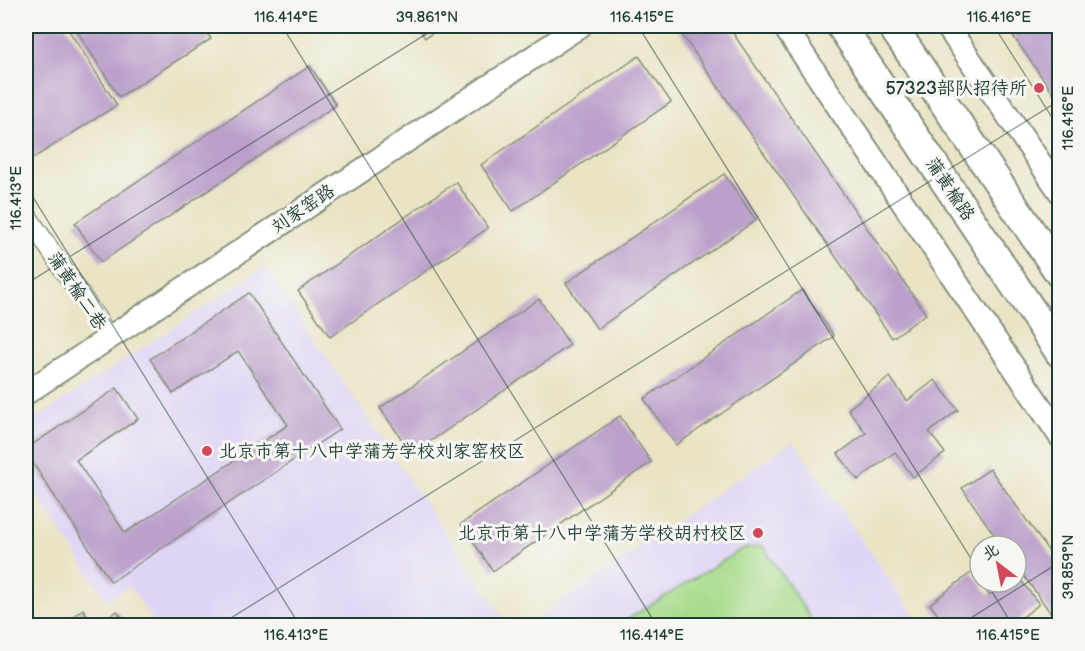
<svg xmlns="http://www.w3.org/2000/svg" width="1085" height="651" font-family="'Balsamiq Sans','LXGW WenKai TC',sans-serif">
  <style>
    .built { fill: #dfd5f5 }
    .green { fill: #a8dc8c; stroke: #648c60; stroke-width: 1.5 }
    .building { fill: #bca0cb }
    .lines { fill: none; stroke-linecap: round; stroke-linejoin: round }
    .minor-casing { stroke: #84907c; stroke-width: 21 }
    .tertiary-casing { stroke: #84907c; stroke-width: 26 }
    .primary-casing { stroke: #84907c; stroke-width: 32 }
    .minor { stroke: #fff; stroke-width: 18 }
    .tertiary { stroke: #fff; stroke-width: 22 }
    .primary { stroke: #fff; stroke-width: 28 }
    .ticks { fill: none; stroke: #1f3d34; stroke-width: 1.5; stroke-opacity: 0.45 }
    .poi-dot { fill: #d1495b; stroke: #f6f6f2; stroke-width: 2 }
    .labels { text-anchor: middle; dominant-baseline: central; stroke-width: 6; stroke-linejoin: round; paint-order: stroke }
    .poi-label { font-size: 18px; fill: #1f3d34; stroke: #f6f6f2; text-anchor: end }
    .street-label { font-size: 18px; fill: #1f3d34; stroke: #f6f6f2 }
    .neatline { fill: none; stroke: #1f3d34; stroke-width: 2 }
    .ticks-label { font-size: 15px; text-anchor: middle; fill: #1f3d34 }
  </style>
  <rect width="100%" height="100%" fill="#f6f6f2"/>
  <filter id="ink" filterUnits="userSpaceOnUse"><feTurbulence type="fractalNoise" baseFrequency=".0167" numOctaves="2"/><feDisplacementMap in="SourceGraphic" scale="12" xChannelSelector="R" yChannelSelector="G"/><feConvolveMatrix kernelMatrix="1 2 1 2 8 2 1 2 1" color-interpolation-filters="sRGB"/></filter>
  <filter id="wash" filterUnits="userSpaceOnUse"><feTurbulence type="fractalNoise" baseFrequency=".008" numOctaves="4" result="noise"/><feDisplacementMap in="SourceGraphic" scale="24" xChannelSelector="R" yChannelSelector="G"/><feGaussianBlur stdDeviation="1.35" result="paint"/><feColorMatrix in="noise" values="0 0 0 0 0 0 0 0 0 0 0 0 0 0 0 0 0 1.4 0 .05"/><feComposite in="paint" operator="in"/></filter>
  <g filter="url(#wash)">
    <rect width="100%" height="100%" fill="#eae4c5"/>
    <g class="built">
      <polygon points="265,267 508,625 155,625 130,586 107,601 26,478 26,425"/>
      <polygon points="793,441 921,625 526,626"/>
    </g>
    <polygon class="green" points="763,546 815,625 618,625 742,549"/>
    <g id="blocks">
      <g class="building">
        <polygon points="26,26 66,26 117,105 32,159 26,149"/>
        <polygon points="74,26 203,26 211,39 119,97"/>
        <polygon points="417,26 444,26 425,38"/>
        <polygon points="676,26 728,26 926,314 892,338"/>
        <polygon points="1006,26 1060,26 1060,103"/>
        <polygon points="639,56 671,102 513,211 481,165"/>
        <polygon points="310,66 336,105 101,262 75,223"/>
        <polygon points="724,174 756,220 597,329 566,283"/>
        <polygon points="456,182 488,228 330,337 298,291"/>
        <polygon points="802,290 834,336 676,445 644,399"/>
        <polygon points="249,293 340,429 111,582 26,453 26,449 117,388 138,419 76,460 125,533 288,425 238,351 173,394 150,359"/>
        <polygon points="539,299 570,345 412,454 380,408"/>
        <polygon points="890,377 907,401 935,380 958,410 929,432 945,453 913,477 895,452 858,480 838,454 866,433 848,409"/>
        <polygon points="620,416 651,462 493,571 461,524"/>
        <polygon points="990,469 1060,567 1060,626 1016,565 1016,546 1002,546 962,488"/>
        <polygon points="972,572 989,595 1008,582 1016,582 1016,576 1017,575 1039,604 1011,626 946,626 930,604"/>
        <polygon points="83,609 94,626 60,626"/>
        <polygon points="117,611 128,626 97,626"/>
      </g>
    </g>
  </g>
  <g filter="url(#ink)">
    <use href="#blocks" fill-opacity="0" stroke="#84907c" stroke-width="1.5"/>
    <g class="lines">
      <defs>
        <polyline id="minor" points="26,214 109,337"/>
        <g id="tertiary">
          <polyline points="784,26 1060,436"/>
          <polyline points="947,26 1060,192"/>
          <polyline points="26,393 580,26"/>
        </g>
        <g id="primary">
          <polyline points="841,26 1060,353"/>
          <polyline points="892,26 1060,274"/>
        </g>
      </defs>
      <use href="#minor" class="minor-casing"/>
      <use href="#tertiary" class="tertiary-casing"/>
      <use href="#primary" class="primary-casing"/>
      <use href="#minor" class="minor"/>
      <use href="#tertiary" class="tertiary"/>
      <use href="#primary" class="primary"/>
    </g>
  </g>
  <path class="ticks" d="M282,26l375,600M638,26l342,547M994,26l66,104M26,186l274,440M26,284l413,-258M986,582l27,44M218,626l842,-526M958,626l102,-64"/>
  <g class="poi-dot">
    <circle cx="1039" cy="88" r="6"/>
    <circle cx="207" cy="451" r="6"/>
    <circle cx="758" cy="533" r="6"/>
  </g>
  <g class="labels">
    <g class="poi-label">
      <text x="1027" y="88">57323部队招待所</text>
      <text x="219" y="451" text-anchor="start">北京市第十八中学蒲芳学校刘家窑校区</text>
      <text x="746" y="533">北京市第十八中学蒲芳学校胡村校区</text>
    </g>
    <g class="street-label">
      <text transform="translate(950 189) rotate(56)">蒲黄榆路</text>
      <text transform="translate(303 209) rotate(-34)">刘家窑路</text>
      <text transform="translate(77 291) rotate(56)">蒲黄榆二巷</text>
    </g>
  </g>
  <rect width="1085" height="651" fill="none" stroke="#f6f6f2" stroke-width="66"/>
  <g transform="translate(998 564) rotate(328)"><circle r="28" fill="#f6f6f2" stroke="#a0aca6" stroke-width="1.5"/>
  <path d="M0-4.5L10 22L0 15L-10 22Z" fill="#d1495b"/>
  <text y="-9" font-size="16" font-weight="bold" text-anchor="middle" fill="#1f3d34">北</text>
  </g>
  <rect x="33" y="33" width="1019" height="585" class="neatline"/>
  <g class="ticks-label">
    <text x="286" y="22">116.414°E</text>
    <text x="427" y="22">39.861°N</text>
    <text x="642" y="22">116.415°E</text>
    <text x="999" y="22">116.416°E</text>
    <text transform="translate(1068 118) rotate(-90)" y="5">116.416°E</text>
    <text transform="translate(16 198) rotate(-90)" y="5">116.413°E</text>
    <text transform="translate(1068 567) rotate(-90)" y="5">39.859°N</text>
    <text x="296" y="640">116.413°E</text>
    <text x="652" y="640">116.414°E</text>
    <text x="1008" y="640">116.415°E</text>
  </g>
</svg>
